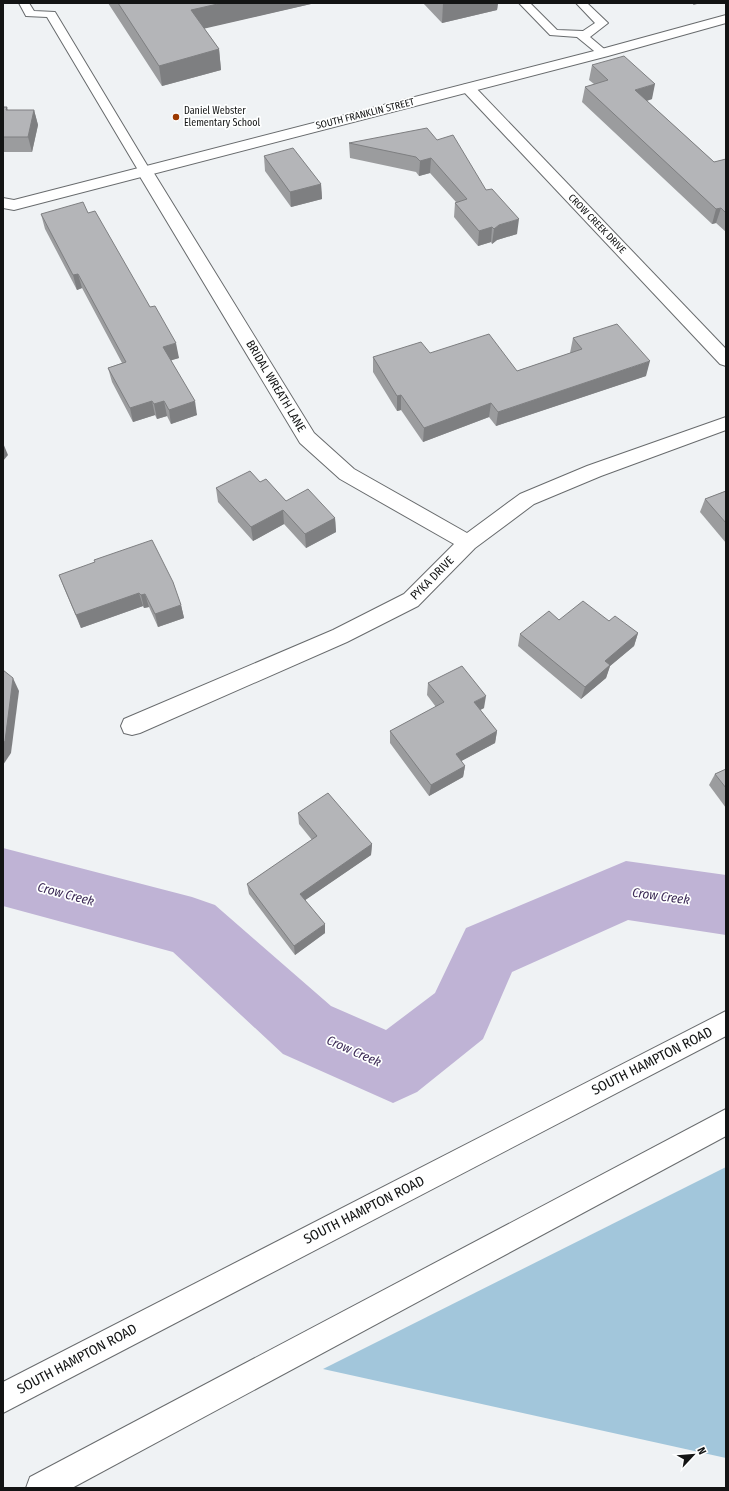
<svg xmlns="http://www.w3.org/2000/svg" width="729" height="1491" font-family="'Fira Sans Condensed',sans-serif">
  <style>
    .forest { fill: #a2c6db }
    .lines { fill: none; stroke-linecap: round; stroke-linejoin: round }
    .river { fill: #bfb3d5; fill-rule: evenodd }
    .lane-casing { stroke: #686b6d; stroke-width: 2 }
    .street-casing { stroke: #686b6d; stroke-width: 2 }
    .secondary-casing { stroke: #686b6d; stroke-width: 2 }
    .lane { fill: #fff; fill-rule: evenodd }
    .street { fill: #fff; fill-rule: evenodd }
    .secondary { fill: #fff; fill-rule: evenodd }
    .wall { fill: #9b9c9e }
    .shaded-wall { fill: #7e7f81 }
    .building { fill: #b4b5b8; stroke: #7e7f81 }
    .poi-dot { fill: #9c3900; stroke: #feffff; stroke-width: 1.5 }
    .labels { text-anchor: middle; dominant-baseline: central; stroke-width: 3.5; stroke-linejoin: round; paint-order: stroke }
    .far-poi-label { font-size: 10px; fill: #131414; stroke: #feffff; text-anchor: start }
    .far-street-label { font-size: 10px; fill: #131414; stroke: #feffff }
    .street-label { font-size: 12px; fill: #131414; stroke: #feffff }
    .water-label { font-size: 13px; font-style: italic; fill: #3c2a56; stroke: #feffff }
    .near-street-label { font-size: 14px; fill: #131414; stroke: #feffff }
  </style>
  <rect width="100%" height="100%" fill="#eff2f4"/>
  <polygon class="forest" points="726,1167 726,1458 323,1369"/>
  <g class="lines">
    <polygon class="river" points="3,848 192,897 215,905 331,1006 386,1030 435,993 466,928 626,861 726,875 726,935 628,920 512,972 483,1039 417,1092 393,1103 283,1054 173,952 3,906"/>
    <defs>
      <g id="lane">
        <polygon points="19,3 29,3 34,11 55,12 150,170 148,173 144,174 138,170 47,17 26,16"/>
        <polygon points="519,3 530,3 557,30 583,31 595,23 576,3 587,3 608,23 590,37 609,53 607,55 599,55 577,37 550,35"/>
      </g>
      <g id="street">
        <polygon points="468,84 473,85 726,349 726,366 720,364 463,91 461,88 463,85"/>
        <polygon points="144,165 149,167 152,170 314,433 354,469 467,533 520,494 587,466 726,417 726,430 601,476 534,504 475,548 418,606 347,642 140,733 132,735 124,733 121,726 124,719 333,630 404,594 454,544 340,479 300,443 136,170 139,167"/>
      </g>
      <g id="secondary">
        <polygon points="726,15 726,23 608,56 14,210 3,208 3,198 14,200 598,50"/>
        <polygon points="726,1011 726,1036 3,1413 3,1382"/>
        <polygon points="726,1109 726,1136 72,1488 26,1488 30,1477"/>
      </g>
    </defs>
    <use href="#lane" class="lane-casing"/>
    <use href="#street" class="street-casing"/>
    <use href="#secondary" class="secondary-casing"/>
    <use href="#lane" class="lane"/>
    <use href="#street" class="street"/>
    <use href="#secondary" class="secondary"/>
  </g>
  <g class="wall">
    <polygon points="108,3 311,3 311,4 204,28 219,49 221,70 162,86"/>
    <polygon points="423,3 498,3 497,10 442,23"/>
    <polygon points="592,65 652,99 647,101 714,162 726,159 726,232 716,223 712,224 582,102 585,87 594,84 589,80"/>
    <polygon points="3,107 7,107 8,110 34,110 38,125 32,152 3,152"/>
    <polygon points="437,140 486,190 517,234 497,240 492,244 491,242 478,246 454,217 455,203 456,202 430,173 419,176 416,172 350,158 349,143"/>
    <polygon points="264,156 321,184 322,199 291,207 265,171"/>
    <polygon points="88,213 179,358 171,360 197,415 171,424 167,416 157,419 155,415 133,422 112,382 108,368 122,363 82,288 77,290 45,229 41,214"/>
    <polygon points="573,338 646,376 496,426 489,417 423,442 401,410 397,411 373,372 373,357 430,353 517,371 570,353"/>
    <polygon points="260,482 286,501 335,518 336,532 306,548 284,524 253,541 218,502 216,488"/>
    <polygon points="726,491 726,543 700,512 705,499"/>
    <polygon points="95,563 181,605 184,618 158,627 149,607 144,608 143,606 81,628 64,588 59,575"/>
    <polygon points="559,620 609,621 638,633 634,646 610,666 606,678 581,699 518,646 520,634"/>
    <polygon points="428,683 484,708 480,710 497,731 495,743 461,761 465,766 463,777 429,796 390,743 390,731 436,707 427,695"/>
    <polygon points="726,769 726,808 709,785 715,774"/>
    <polygon points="298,813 372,844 371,855 305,900 325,933 295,955 249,894 247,884 312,840 299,824"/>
  </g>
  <g class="shaded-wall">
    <polygon points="222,3 311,3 311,4 194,31 191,10"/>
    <polygon points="443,3 498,3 497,10 442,23"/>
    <polygon points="694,3 701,3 693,5"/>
    <polygon points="219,49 221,70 162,86 159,66"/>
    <polygon points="655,84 652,99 632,105 635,90"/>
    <polygon points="34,110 38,125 32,152 28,137"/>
    <polygon points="431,158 430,173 419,176 420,161"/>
    <polygon points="321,184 322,199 291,207 290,192"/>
    <polygon points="721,208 716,223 712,224 716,209"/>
    <polygon points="519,219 517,234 497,240 492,244 494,229 499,225"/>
    <polygon points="492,227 491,242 478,246 479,231"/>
    <polygon points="78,274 82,288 77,290 73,275"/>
    <polygon points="176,343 179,358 166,362 163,347"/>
    <polygon points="650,361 646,376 496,426 498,412"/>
    <polygon points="401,395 401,410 397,411 397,396"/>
    <polygon points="152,401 155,415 133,422 130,408"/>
    <polygon points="164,401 167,416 157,419 154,404"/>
    <polygon points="195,401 197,415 171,424 169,410"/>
    <polygon points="491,403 489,417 423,442 424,428"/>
    <polygon points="3,443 8,455 3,461"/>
    <polygon points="283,510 284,524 253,541 251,527"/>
    <polygon points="335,518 336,532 306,548 305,534"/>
    <polygon points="139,593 143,606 81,628 76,615"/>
    <polygon points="145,594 149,607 144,608 141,595"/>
    <polygon points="181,605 184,618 158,627 155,614"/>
    <polygon points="638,633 634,646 610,666 606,678 581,699 585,687 605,661"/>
    <polygon points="13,678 19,691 11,753 3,765 3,744"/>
    <polygon points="486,696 484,708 472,714 474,702"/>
    <polygon points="497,731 495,743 454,765 456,754"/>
    <polygon points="465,766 463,777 429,796 431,785"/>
    <polygon points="372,844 371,855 301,903 300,894"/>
    <polygon points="325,924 325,933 295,955 294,946"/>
  </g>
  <g class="building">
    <polygon points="118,3 222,3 191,10 219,49 159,66"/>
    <polygon points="624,56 655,84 635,90 714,162 726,159 726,213 721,208 716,209 585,87 608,80 592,65"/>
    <polygon points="3,107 7,107 6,110 34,110 28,137 3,137"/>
    <polygon points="427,128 437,140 453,135 486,190 492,189 519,219 499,225 494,229 492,227 479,231 455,203 467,199 431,158 420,161 416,157 349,143"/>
    <polygon points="293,148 321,184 290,192 264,156"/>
    <polygon points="83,202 88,213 95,211 150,307 155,306 176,343 163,347 195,401 169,410 164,401 154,404 152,401 130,408 108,368 126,362 78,274 73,275 41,214"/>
    <polygon points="617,324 650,361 498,412 491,403 424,428 401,395 397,396 373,357 421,342 430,353 489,334 517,371 582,349 573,338"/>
    <polygon points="250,471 260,482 266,479 286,501 308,489 335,518 305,534 283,510 251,527 216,488"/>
    <polygon points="726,491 726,523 705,499"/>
    <polygon points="152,540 173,582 181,605 155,614 145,594 141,595 139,593 76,615 59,575 95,562 94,560"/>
    <polygon points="583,601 609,621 615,616 638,633 605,661 610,665 585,687 520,634 549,611 559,620"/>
    <polygon points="462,666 486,696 474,702 497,731 456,754 465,766 431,785 390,731 444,702 428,683"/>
    <polygon points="3,670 13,678 5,741 3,744"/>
    <polygon points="726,769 726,788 715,774"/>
    <polygon points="328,793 372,844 300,894 325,924 294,946 247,884 317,836 298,813"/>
  </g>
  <circle class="poi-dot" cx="176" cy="117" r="4"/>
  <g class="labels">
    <g class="far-poi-label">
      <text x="184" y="111">Daniel Webster<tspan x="184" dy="12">Elementary School</tspan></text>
    </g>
    <g class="far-street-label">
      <text transform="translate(365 114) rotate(-14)">SOUTH FRANKLIN STREET</text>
      <text transform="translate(597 224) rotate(46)">CROW CREEK DRIVE</text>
    </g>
    <g class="street-label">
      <text transform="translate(276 386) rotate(59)">BRIDAL WREATH LANE</text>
      <text transform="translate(432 578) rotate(-45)">PYKA DRIVE</text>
    </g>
    <g class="water-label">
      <text transform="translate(66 894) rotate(15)">Crow Creek</text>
      <text transform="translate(661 896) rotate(8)">Crow Creek</text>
      <text transform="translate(354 1051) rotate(24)">Crow Creek</text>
    </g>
    <g class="near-street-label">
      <text transform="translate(652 1061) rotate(-27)">SOUTH HAMPTON ROAD</text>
      <text transform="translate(364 1210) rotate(-27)">SOUTH HAMPTON ROAD</text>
      <text transform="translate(77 1359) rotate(-28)">SOUTH HAMPTON ROAD</text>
    </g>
  </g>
  <rect width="729" height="1491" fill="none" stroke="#131414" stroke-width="8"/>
  <g transform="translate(693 1455) rotate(64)" stroke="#feffff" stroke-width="3" paint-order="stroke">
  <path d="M0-3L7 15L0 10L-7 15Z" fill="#131414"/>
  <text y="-6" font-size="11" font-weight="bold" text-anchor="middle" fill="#131414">N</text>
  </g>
</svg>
